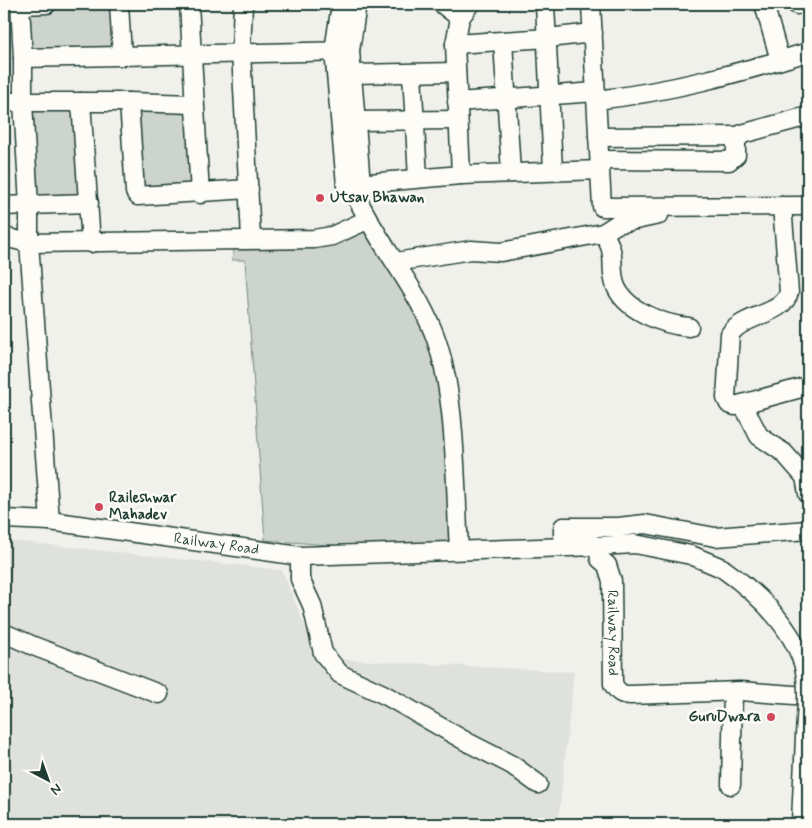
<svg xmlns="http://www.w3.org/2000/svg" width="812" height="828" font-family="Mynerve,sans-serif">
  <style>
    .built { fill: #dfe2dc }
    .green { fill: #cdd3cd; stroke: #768880 }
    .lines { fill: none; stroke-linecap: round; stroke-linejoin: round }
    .minor-casing { stroke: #1f3d34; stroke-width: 21 }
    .minor { stroke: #fdfcf7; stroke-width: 18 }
    .minor-bridge-casing { stroke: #1f3d34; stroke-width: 21; stroke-linecap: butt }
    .minor-bridge { stroke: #fdfcf7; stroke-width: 18 }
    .poi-dot { fill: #d1495b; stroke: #fdfcf7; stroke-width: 2 }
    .labels { text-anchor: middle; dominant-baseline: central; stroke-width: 5; stroke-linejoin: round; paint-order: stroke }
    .poi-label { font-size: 15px; font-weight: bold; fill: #1f3d34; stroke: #fdfcf7; text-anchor: start }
    .street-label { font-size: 15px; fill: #1f3d34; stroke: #fdfcf7 }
  </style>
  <rect width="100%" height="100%" fill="#f0f1eb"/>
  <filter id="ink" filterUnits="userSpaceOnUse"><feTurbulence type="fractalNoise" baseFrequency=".02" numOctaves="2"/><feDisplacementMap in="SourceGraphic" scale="10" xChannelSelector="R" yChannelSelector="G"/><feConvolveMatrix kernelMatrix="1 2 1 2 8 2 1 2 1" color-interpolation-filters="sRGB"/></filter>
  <g filter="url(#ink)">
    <polygon class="built" points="4,540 282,570 318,658 574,672 558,824 4,824"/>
    <g class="green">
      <polygon points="115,5 117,48 27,53 25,10"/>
      <polygon points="77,106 86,200 33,199 29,107"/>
      <polygon points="133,106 190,109 194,189 139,192"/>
      <polygon points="367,223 431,337 442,403 451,544 342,546 265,540 245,260 232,260 235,241 289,242"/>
    </g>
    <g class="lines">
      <defs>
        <g id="minor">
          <polyline points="20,4 23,58 350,51"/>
          <polyline points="119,4 122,55"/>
          <polyline points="189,4 200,194"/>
          <polyline points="243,4 241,52 251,238"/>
          <polyline points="341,4 334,51 346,185 352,195"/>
          <polyline points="357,4 350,51 361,184 361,190 359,194"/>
          <polyline points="442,4 460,18 455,44 461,175"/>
          <polyline points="545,4 553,171"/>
          <polyline points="591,4 602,207 808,206"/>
          <polyline points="764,4 780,60"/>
          <polyline points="20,5 47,4"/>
          <polyline points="797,5 803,4"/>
          <polyline points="460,18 470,4"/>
          <polyline points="503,41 511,173"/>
          <polyline points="455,44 548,38 593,33"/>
          <polyline points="23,58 23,102 29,205 89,203"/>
          <polyline points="352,74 456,72"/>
          <polyline points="412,74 418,178"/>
          <path d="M596,100c73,-8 143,-27 212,-48"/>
          <polyline points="4,102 129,102"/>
          <polyline points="81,102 91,243"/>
          <polyline points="457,102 596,92"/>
          <polyline points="194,104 129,102 135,192 138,196 249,189"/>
          <polyline points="355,121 457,120"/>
          <polyline points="598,137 738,136"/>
          <polyline points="600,160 729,161 736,155 736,141 742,134 808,116"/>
          <polyline points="346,185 461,175 600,170"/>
          <path d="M356,196c22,47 57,86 77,135 24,59 22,155 26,219"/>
          <polyline points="4,206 29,205 29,243 50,521"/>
          <path d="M782,206l7,86c-5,23 -45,22 -59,42l-4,64 3,6 6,2 73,-20"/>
          <polyline points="603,233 617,224 659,215"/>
          <polyline points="4,237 29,243 314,239 332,236 367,220"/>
          <path d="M396,262l75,-12 30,2 102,-19c15,22 6,31 12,51 9,27 50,41 74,43"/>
          <polyline points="743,405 759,436 784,453 805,477 808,494"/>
          <path id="s1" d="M4,519l46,2 250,35 298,-10"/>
          <path id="s2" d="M598,546l2,13 7,6 5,16 1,103c5,8 8,11 17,11l110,-4 68,5"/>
          <polyline points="300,556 300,579 312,605 323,653 340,674 385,695 467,742 512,765 538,784"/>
          <polyline points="722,568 691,555 635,544 598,546 563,535 563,527 618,527 645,524 715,537 808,530"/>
          <polyline points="4,633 36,647 159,694"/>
          <polyline points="731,785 733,692"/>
        </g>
      </defs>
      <use href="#minor" class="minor-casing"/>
      <use href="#minor" class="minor"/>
      <defs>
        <path id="minor-bridge" d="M722,568c34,24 68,55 81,95 7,24 3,49 2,73 -1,29 -3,59 -4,88"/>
      </defs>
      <use href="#minor-bridge" class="minor-bridge-casing"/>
      <use href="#minor-bridge" class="minor-bridge"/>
    </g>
  </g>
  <g class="poi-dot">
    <circle cx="320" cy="198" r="5"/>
    <circle cx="99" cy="507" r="5"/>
    <circle cx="771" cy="717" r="5"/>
  </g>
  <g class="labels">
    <g class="poi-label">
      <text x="330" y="198">Utsav Bhawan</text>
      <text x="109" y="498">Raileshwar<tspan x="109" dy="17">Mahadev</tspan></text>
      <text x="761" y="717" text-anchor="end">GuruDwara</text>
    </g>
    <g class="street-label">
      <text stroke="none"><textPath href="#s1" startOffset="214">Railway Road</textPath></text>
      <text stroke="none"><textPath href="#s2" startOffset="91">Railway Road</textPath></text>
    </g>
  </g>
  <rect width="812" height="828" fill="none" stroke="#fdfcf7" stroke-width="20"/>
  <rect x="10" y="10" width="792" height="808" fill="none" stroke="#1f3d34" stroke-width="2" filter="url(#ink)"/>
  <g transform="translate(48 780) rotate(139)" stroke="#fdfcf7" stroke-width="4" paint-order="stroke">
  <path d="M0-4L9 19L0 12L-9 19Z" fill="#1f3d34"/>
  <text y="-8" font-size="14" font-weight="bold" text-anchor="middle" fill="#1f3d34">N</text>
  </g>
</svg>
